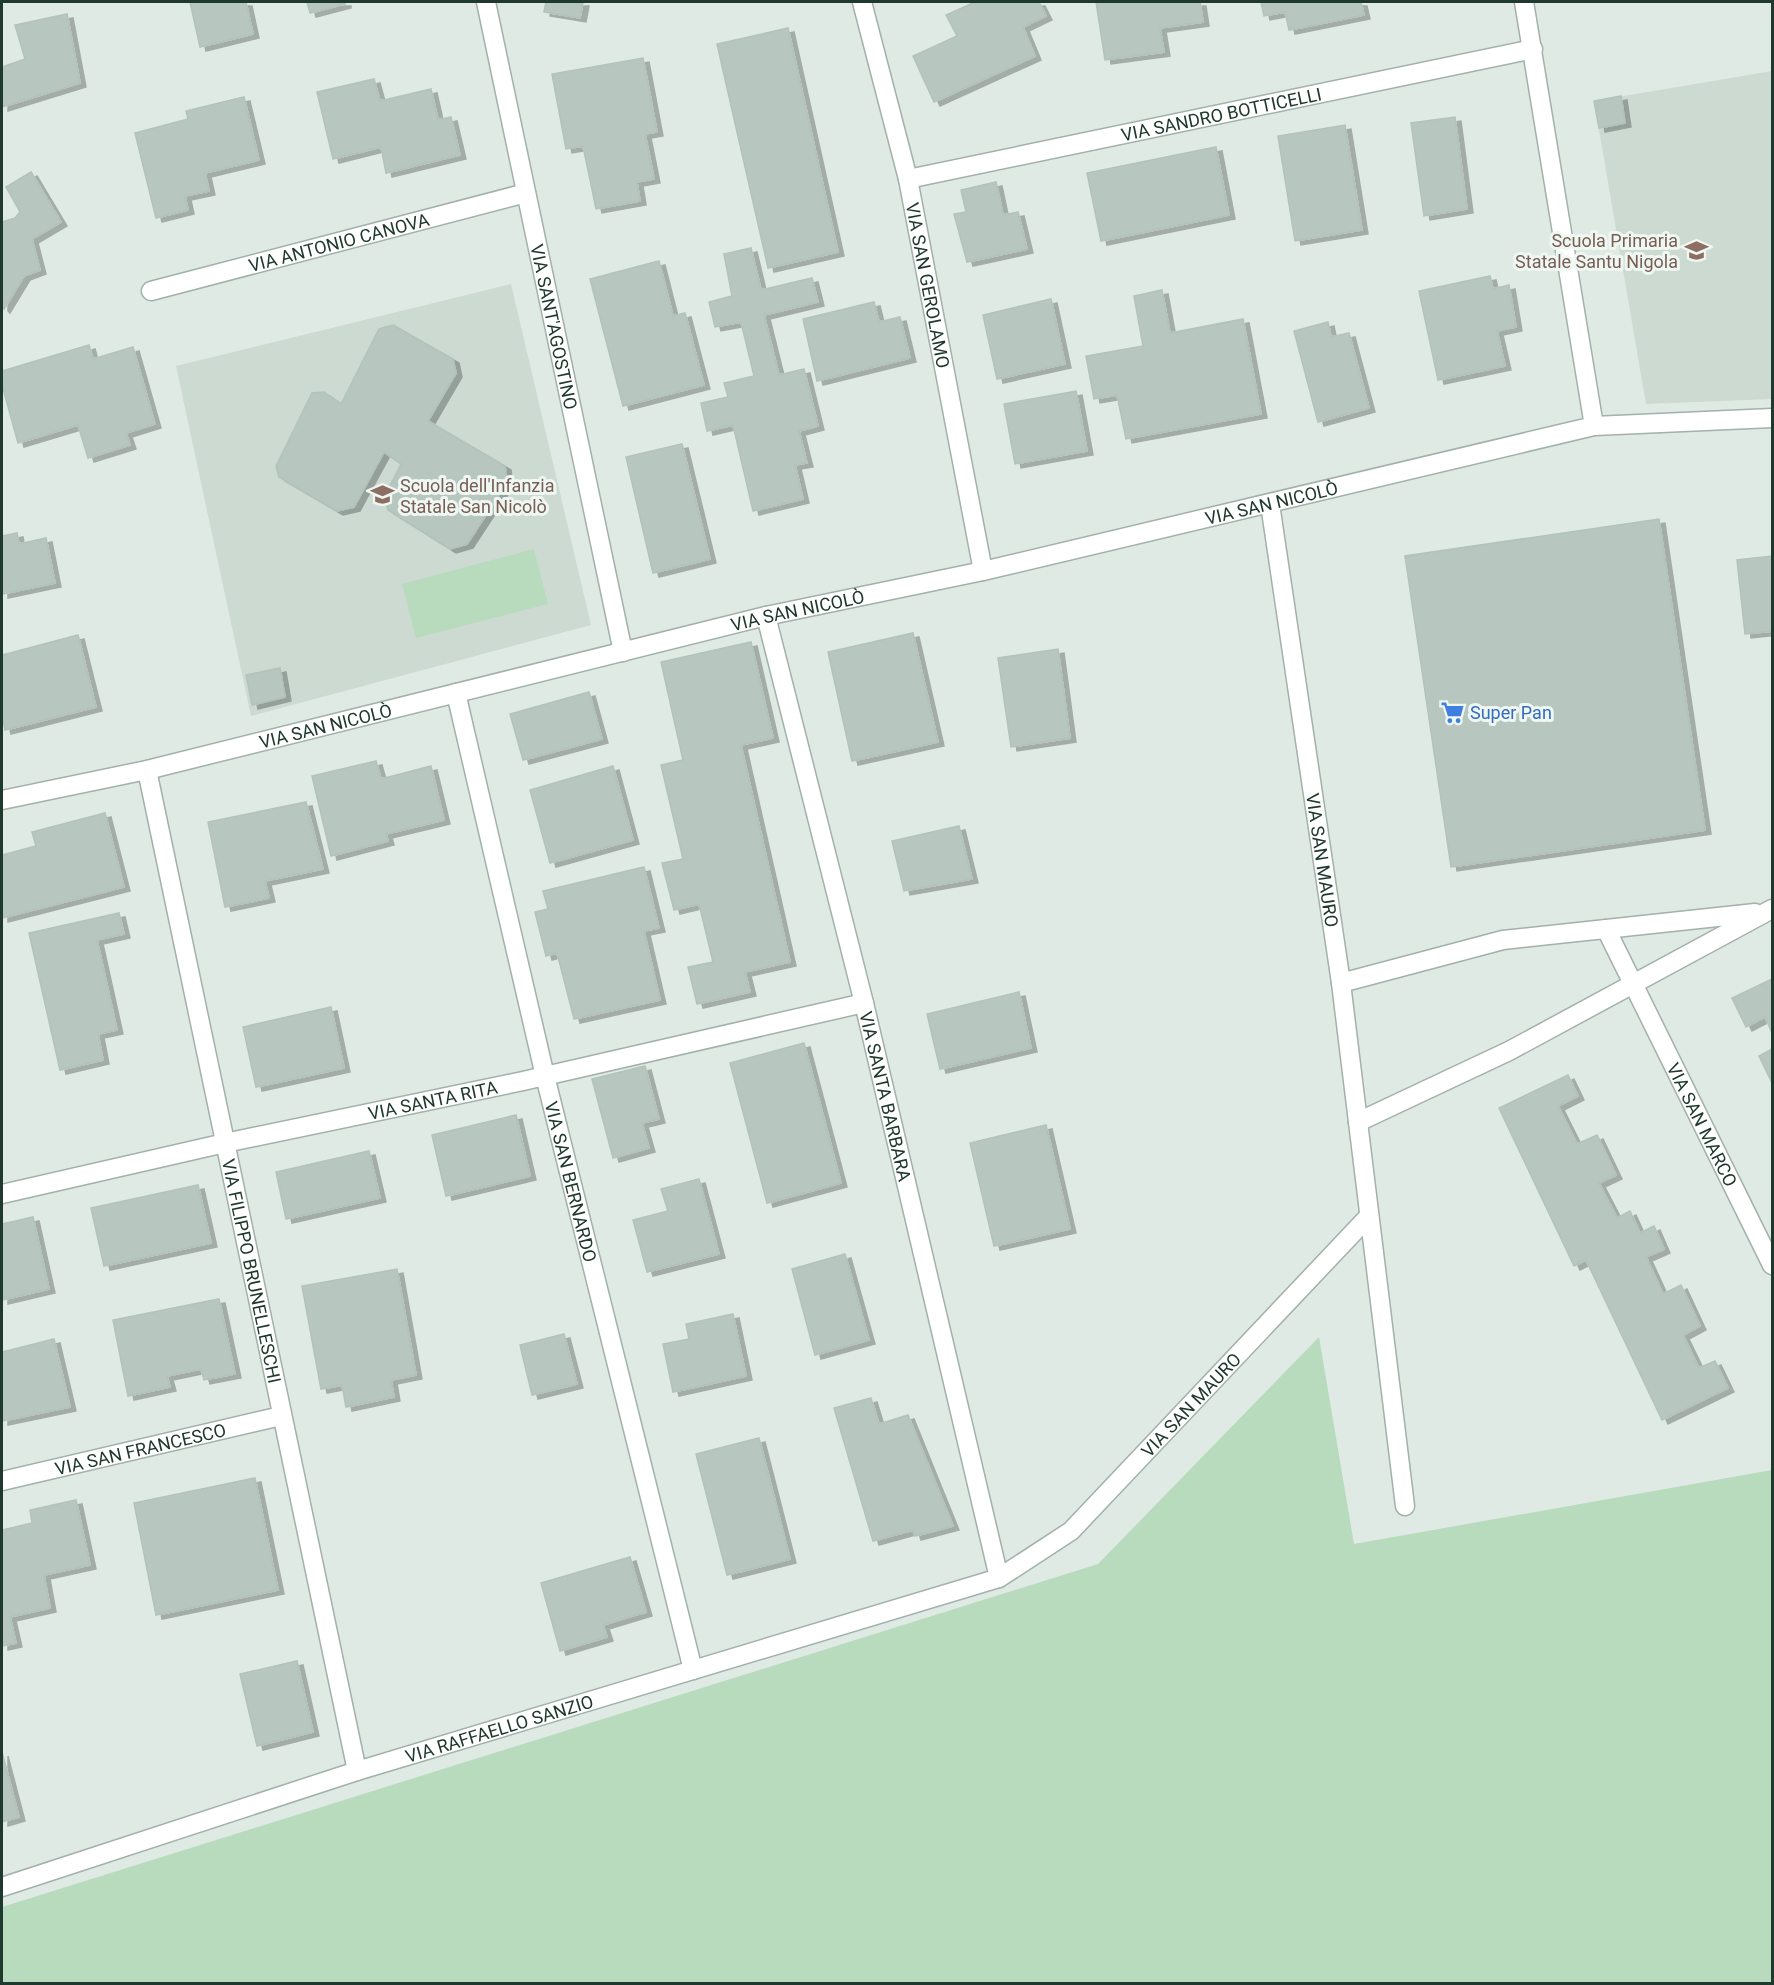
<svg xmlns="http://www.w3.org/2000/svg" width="1774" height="1985" font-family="Roboto,sans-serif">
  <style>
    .built { fill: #cddad2 }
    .green { fill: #b8dbbd }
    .building { fill: #b7c7bf; stroke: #b2c3ba; stroke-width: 1.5; filter: url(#shadow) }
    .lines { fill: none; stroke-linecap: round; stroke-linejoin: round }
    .minor-casing { stroke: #a2b1aa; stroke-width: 21 }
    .minor { stroke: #fff; stroke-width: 18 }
    .labels { text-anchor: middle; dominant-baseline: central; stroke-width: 6; stroke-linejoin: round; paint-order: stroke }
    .street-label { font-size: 18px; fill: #20392f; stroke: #eff7f2 }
    .education-label { font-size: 18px; fill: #785e54; stroke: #eff7f2; text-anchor: end }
    .shop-label { font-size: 18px; fill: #366cbe; stroke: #eff7f2; text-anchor: start }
  </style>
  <defs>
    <filter id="shadow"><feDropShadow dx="6" dy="4" stdDeviation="0" flood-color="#0004"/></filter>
  </defs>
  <rect width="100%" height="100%" fill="#dfeae4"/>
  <g class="built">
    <polygon points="1772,71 1772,399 1646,404 1594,101"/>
    <polygon points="511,284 591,625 251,716 176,366"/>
  </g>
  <g class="green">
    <polygon points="534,549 548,604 416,638 402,584"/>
    <polygon points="1319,1337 1354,1544 1772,1470 1772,1983 2,1983 2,1907 1098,1564"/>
  </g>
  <g class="building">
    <polygon points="190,2 246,2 253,34 200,47"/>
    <polygon points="307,2 345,2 345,4 310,13"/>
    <polygon points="546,2 583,2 580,18 544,12"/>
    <polygon points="975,2 1039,2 1046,16 1023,27 1035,56 934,102 913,56 957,36 946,15"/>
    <polygon points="1096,2 1200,2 1203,22 1160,28 1164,52 1105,60"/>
    <polygon points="1261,2 1361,2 1364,15 1289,30 1285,12 1264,16"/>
    <polygon points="67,14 80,83 2,107 2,67 25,59 15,25"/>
    <polygon points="788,28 838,252 768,268 717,44"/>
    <polygon points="643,58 657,132 645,134 654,179 637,182 640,201 596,209 583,146 566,149 552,74"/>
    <polygon points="374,79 380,101 431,89 438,120 451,117 460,155 386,173 381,147 333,159 317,92"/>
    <polygon points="1621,96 1625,123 1599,128 1594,101"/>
    <polygon points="244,97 259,160 205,173 209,191 185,196 188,210 156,218 135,133 188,119 186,111"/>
    <polygon points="1455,117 1467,209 1424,216 1411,123"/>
    <polygon points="1345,125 1362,230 1295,241 1278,136"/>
    <polygon points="1216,147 1229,215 1101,241 1087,173"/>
    <polygon points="31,172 61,222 32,239 40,270 24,276 4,309 2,307 2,222 15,218 20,212 6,187"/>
    <polygon points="996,182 1003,215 1018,212 1027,249 967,262 954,214 966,212 961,190"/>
    <polygon points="751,248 761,290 812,278 818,302 764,315 779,375 804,369 818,426 799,431 807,463 795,465 803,499 753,511 733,425 707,431 701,403 728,397 724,383 754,376 741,322 715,327 709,302 732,296 724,254"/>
    <polygon points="659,261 673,316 685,313 704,385 623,406 590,279"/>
    <polygon points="1490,276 1493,289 1509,285 1516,327 1497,331 1505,366 1438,380 1419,291"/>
    <polygon points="1162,290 1170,333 1243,319 1261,414 1126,439 1117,395 1094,399 1086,356 1143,346 1134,296"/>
    <polygon points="1051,299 1065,364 997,379 983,315"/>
    <polygon points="874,302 879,322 900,317 910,358 817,381 803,319"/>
    <polygon points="1328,322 1331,337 1349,333 1369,408 1318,422 1294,331"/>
    <polygon points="393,325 453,359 456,373 428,421 505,466 507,483 467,544 450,549 388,510 384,497 401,464 384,452 354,507 337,511 279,477 276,466 312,393 324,392 341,404 379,329"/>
    <polygon points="89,345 93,359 133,347 155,424 126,433 130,445 88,458 78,425 18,443 2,385 2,371"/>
    <polygon points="1076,391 1087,451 1015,464 1004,404"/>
    <polygon points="682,444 710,559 653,573 626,457"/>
    <polygon points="1659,519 1705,830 1451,867 1405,556"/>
    <polygon points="17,533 19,544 46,538 55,583 2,594 2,536"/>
    <polygon points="1772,556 1772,631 1745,634 1737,560"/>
    <polygon points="913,633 938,742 852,761 828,652"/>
    <polygon points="78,635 96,707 5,730 2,716 2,655"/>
    <polygon points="751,642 773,738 741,745 790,962 745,972 750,992 697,1004 688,967 713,962 699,904 674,910 662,863 683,859 661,765 683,760 661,662"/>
    <polygon points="1058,649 1070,738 1011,747 998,658"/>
    <polygon points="280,668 285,697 252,705 246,675"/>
    <polygon points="589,692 602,739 523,760 510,714"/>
    <polygon points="376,761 381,779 431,766 444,820 386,834 388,841 331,856 312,776"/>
    <polygon points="613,766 633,840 550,863 530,790"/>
    <polygon points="306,802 323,869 265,881 269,898 225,907 208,822"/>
    <polygon points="105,813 124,887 2,918 2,855 36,846 32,832"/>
    <polygon points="959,826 972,879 904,891 892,841"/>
    <polygon points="644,867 659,928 644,931 660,1000 574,1019 557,953 546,956 535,912 548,909 543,891"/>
    <polygon points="119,913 124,934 97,940 117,1030 98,1034 103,1060 60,1070 29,933"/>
    <polygon points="1772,979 1772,1033 1765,1017 1746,1027 1732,998"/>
    <polygon points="1019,992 1031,1048 940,1069 927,1014"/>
    <polygon points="331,1007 344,1068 256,1087 243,1027"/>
    <polygon points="804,1043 841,1183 767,1203 730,1063"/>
    <polygon points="1772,1049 1772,1083 1759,1056"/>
    <polygon points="645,1066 659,1119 642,1123 649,1148 613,1158 592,1079"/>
    <polygon points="1568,1075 1578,1096 1558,1106 1577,1144 1597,1135 1616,1175 1599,1183 1617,1218 1630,1211 1640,1233 1654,1226 1664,1249 1646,1257 1663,1294 1681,1285 1700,1326 1683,1335 1699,1368 1715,1361 1728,1388 1662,1420 1586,1260 1574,1266 1499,1108"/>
    <polygon points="516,1115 530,1176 446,1196 432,1135"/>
    <polygon points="1046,1125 1070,1229 994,1246 970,1143"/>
    <polygon points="369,1151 380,1198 286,1219 276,1172"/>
    <polygon points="699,1179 719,1254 647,1272 633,1220 668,1211 661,1189"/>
    <polygon points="198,1185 211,1243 104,1266 91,1208"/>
    <polygon points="33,1217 49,1289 2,1300 2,1224"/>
    <polygon points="845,1254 869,1340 815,1355 792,1269"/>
    <polygon points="397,1269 416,1375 391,1380 394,1397 346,1407 342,1385 321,1389 302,1286"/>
    <polygon points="219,1299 235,1374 204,1380 201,1369 167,1376 170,1387 128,1396 113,1320"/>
    <polygon points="733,1314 746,1376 673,1392 663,1344 689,1339 686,1324"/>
    <polygon points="564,1334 577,1384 532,1395 520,1345"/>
    <polygon points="54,1339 70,1407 2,1421 2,1352"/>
    <polygon points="871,1398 879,1424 908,1415 953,1526 915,1536 913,1530 873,1541 834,1408"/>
    <polygon points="759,1438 790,1559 727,1575 696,1454"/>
    <polygon points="255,1478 278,1590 156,1615 134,1503"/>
    <polygon points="76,1500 90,1565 44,1575 50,1608 10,1617 16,1643 2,1646 2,1530 32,1523 30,1510"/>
    <polygon points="630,1557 646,1612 603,1625 607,1637 560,1651 541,1583"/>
    <polygon points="297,1661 313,1732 257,1746 240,1674"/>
    <polygon points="2,1752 19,1817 2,1822"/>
  </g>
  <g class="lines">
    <defs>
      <g id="minor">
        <path id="s1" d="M486,2l137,650"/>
        <path id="s2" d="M862,2l46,177 75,392"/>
        <polyline points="1524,2 1594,426"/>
        <path id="s3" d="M908,179l625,-130"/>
        <path id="s4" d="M151,291l375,-98"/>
        <path id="s5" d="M1270,504l71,479 64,523"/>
        <path id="s6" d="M766,616l98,387 135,575"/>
        <path id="s7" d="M456,693l89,383 148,594"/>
        <path id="s8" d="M147,770l210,1001"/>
        <path id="s9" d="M2,800l145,-30 619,-154 217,-45 611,-145 178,-8"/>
        <path id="s10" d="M1606,929l166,336"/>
        <polyline points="1341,983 1503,940 1755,913"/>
        <polyline points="1358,1122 1509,1051 1772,909"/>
        <path id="s11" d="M2,1194l223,-51 298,-62 341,-78"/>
        <path id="s12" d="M2,1481l279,-65"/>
        <path id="s13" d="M2,1887l355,-116 642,-193 72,-47 298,-315"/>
      </g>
    </defs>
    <use href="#minor" class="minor-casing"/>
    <use href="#minor" class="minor"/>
  </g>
  <defs>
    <symbol id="school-bare" viewBox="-9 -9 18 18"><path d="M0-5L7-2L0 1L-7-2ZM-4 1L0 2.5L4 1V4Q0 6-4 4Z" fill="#8d6e63" stroke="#eff7f2" stroke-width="2.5" paint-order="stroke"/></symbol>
    <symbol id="supermarket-bare" viewBox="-9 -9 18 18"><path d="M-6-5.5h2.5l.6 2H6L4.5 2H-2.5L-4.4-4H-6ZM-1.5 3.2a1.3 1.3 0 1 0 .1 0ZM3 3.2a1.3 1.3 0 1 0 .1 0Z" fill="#3f7fe0" stroke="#eff7f2" stroke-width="2.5" paint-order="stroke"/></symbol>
  </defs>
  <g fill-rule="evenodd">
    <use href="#school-bare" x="1680" y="234" width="33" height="33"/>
    <use href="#school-bare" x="366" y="478" width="33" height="33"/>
    <use href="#supermarket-bare" x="1436" y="696" width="33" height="33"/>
  </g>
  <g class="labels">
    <g class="street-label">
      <text stroke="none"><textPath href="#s3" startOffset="320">VIA SANDRO BOTTICELLI</textPath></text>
      <text stroke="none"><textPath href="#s4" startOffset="194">VIA ANTONIO CANOVA</textPath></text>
      <text stroke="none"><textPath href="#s2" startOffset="291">VIA SAN GEROLAMO</textPath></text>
      <text stroke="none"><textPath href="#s1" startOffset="332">VIA SANT'AGOSTINO</textPath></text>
      <text stroke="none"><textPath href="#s9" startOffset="1304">VIA SAN NICOLÒ</textPath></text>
      <text stroke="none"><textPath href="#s9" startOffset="818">VIA SAN NICOLÒ</textPath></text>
      <text stroke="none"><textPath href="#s9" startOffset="332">VIA SAN NICOLÒ</textPath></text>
      <text stroke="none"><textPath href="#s5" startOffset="360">VIA SAN MAURO</textPath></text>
      <text stroke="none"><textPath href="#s6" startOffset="495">VIA SANTA BARBARA</textPath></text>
      <text stroke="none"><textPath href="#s11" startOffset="441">VIA SANTA RITA</textPath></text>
      <text stroke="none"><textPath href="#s10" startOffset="218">VIA SAN MARCO</textPath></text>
      <text stroke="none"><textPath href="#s7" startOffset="502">VIA SAN BERNARDO</textPath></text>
      <text stroke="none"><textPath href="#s8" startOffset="512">VIA FILIPPO BRUNELLESCHI</textPath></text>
      <text stroke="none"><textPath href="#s13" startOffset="1304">VIA SAN MAURO</textPath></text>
      <text stroke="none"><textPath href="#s12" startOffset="142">VIA SAN FRANCESCO</textPath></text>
      <text stroke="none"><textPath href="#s13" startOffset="522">VIA RAFFAELLO SANZIO</textPath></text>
    </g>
    <g class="education-label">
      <text x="1678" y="240">Scuola Primaria<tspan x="1678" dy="21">Statale Santu Nigola</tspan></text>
      <text x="400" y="485" text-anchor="start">Scuola dell'Infanzia<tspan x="400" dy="21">Statale San Nicolò</tspan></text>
    </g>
    <g class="shop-label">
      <text x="1470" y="712">Super Pan</text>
    </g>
  </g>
  <rect width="1774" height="1985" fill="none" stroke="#20392f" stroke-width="6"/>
</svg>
